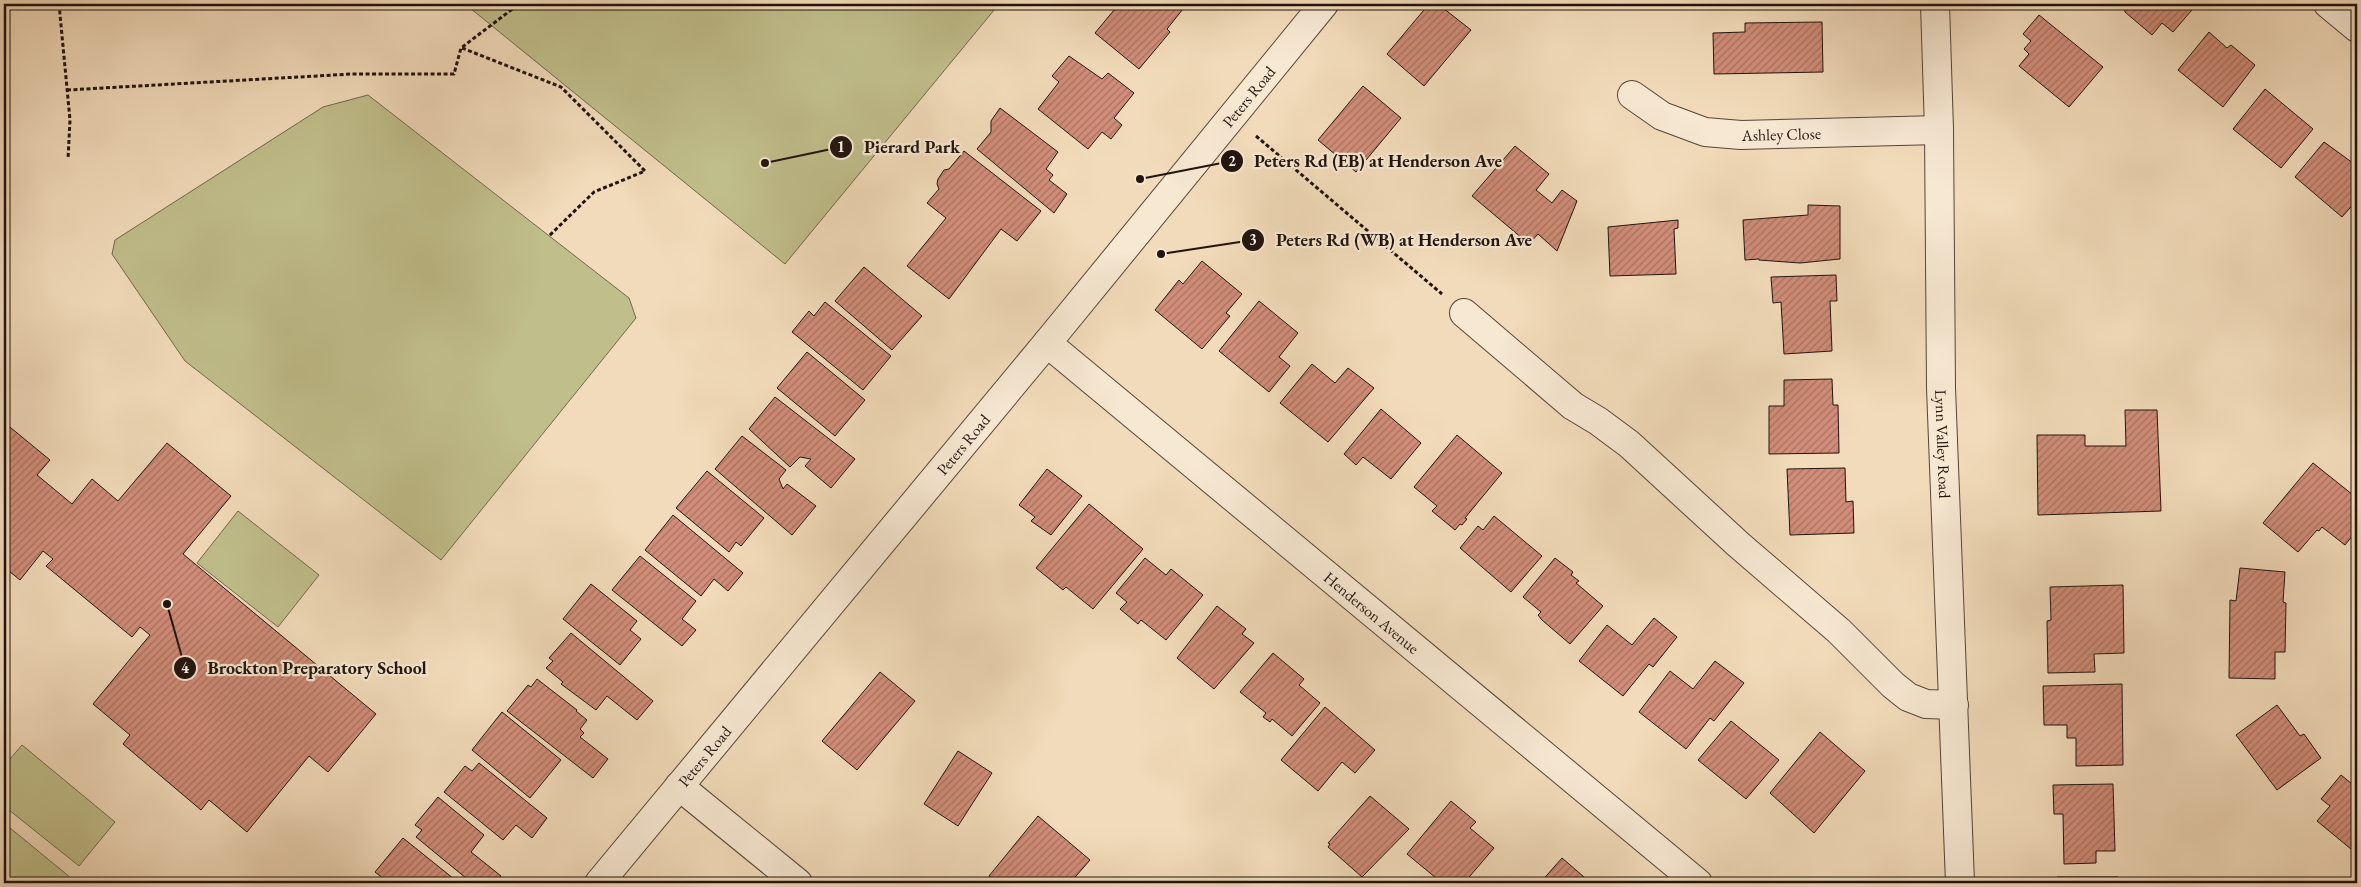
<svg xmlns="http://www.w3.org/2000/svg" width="2361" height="887" font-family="'EB Garamond',serif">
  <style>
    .park { fill: #c0be8b; stroke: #70684c }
    .building { fill: url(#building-hatch); stroke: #21130e }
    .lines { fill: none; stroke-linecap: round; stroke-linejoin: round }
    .minor-casing { stroke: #554539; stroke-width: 30 }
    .path { stroke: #21130e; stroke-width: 3; stroke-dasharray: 4 2.5; stroke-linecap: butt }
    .minor { stroke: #f7e8d2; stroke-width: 28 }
    .labels { text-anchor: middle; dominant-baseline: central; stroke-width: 4.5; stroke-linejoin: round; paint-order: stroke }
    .street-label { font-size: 16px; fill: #21130e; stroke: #f7e8d2 }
    .leader { fill: none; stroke: #21130e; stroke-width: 2 }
    .callout-dot { fill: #21130e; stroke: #f7e8d2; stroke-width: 2 }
    .mark-label { font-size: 15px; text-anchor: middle; font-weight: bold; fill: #fff }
    .callout-label { font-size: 18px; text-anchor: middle; font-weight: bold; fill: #21130e; stroke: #f7e8d2; stroke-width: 4.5; stroke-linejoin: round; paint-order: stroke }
  </style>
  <defs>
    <pattern id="building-hatch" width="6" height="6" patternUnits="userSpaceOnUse" patternTransform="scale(1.25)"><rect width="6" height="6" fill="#d18d79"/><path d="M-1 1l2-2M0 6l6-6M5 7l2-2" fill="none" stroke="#a97262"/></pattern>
  </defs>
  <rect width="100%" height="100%" fill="#f2dbba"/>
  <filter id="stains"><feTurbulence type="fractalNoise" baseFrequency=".004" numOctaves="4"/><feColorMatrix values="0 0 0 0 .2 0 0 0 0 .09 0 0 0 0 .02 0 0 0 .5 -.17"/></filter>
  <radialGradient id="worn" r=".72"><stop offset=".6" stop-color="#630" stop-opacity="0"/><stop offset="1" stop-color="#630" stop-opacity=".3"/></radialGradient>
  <g class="park">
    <polygon points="465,4 999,4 785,264"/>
    <polygon points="368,95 629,298 636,318 441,560 185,361 112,254 115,240 323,107"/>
    <polygon points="238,511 319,575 278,627 197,563"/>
    <polygon points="22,745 115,822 79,866 4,806 4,766"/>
    <polygon points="4,823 71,878 67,883 4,883"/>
  </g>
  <g class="building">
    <polygon points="1119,4 1187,4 1167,29 1170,32 1139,69 1095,33"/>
    <polygon points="1429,4 1438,4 1471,30 1424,86 1387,54"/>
    <polygon points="2114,4 2197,4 2173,32 2162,23 2152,35 2125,12 2124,6 2117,7"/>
    <polygon points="2039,15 2103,67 2069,107 2019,66 2029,54 2024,49 2031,41 2023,34"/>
    <polygon points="1822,22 1823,72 1714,74 1713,33 1745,32 1745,23"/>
    <polygon points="2209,32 2227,48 2231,45 2255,65 2223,107 2178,70"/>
    <polygon points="1069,56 1102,79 1108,73 1134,93 1114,118 1122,125 1111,139 1102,132 1088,149 1038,109 1059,82 1052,76"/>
    <polygon points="1363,86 1401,118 1356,172 1318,140"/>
    <polygon points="2265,89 2313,129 2281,168 2233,129"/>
    <polygon points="1000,108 1058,152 1046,169 1053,175 1049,180 1067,194 1054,213 977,149 991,132 991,121"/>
    <polygon points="2324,142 2357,166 2357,200 2342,217 2295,177"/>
    <polygon points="1515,146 1549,174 1536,190 1552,203 1562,190 1577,201 1557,251 1538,234 1529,244 1472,196"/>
    <polygon points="964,151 1041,211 1017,241 1001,229 949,299 907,266 946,218 927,203 939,189 937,184 938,179 944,170 949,169"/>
    <polygon points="1808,205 1840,206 1840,259 1800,263 1759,260 1759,259 1745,260 1743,220 1808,215"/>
    <polygon points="1678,220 1678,228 1674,229 1676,274 1610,276 1608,227"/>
    <polygon points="1202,261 1242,294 1226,313 1230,316 1202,349 1155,310 1179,280 1183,284"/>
    <polygon points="864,267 922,316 892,350 835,301"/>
    <polygon points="1836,275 1837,301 1830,301 1832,351 1784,354 1781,302 1773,303 1771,277"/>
    <polygon points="1259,301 1298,333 1279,357 1290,366 1269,392 1219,351"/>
    <polygon points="825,302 891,356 863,390 792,332 809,311 814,316"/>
    <polygon points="807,352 865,400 835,436 777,388"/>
    <polygon points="1312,364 1335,383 1348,368 1374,388 1328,442 1280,403"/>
    <polygon points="1832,379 1833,405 1838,405 1839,453 1769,454 1769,406 1784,406 1784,380"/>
    <polygon points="775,397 855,459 831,488 805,466 811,459 800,457 790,467 749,429"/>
    <polygon points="1381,409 1421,443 1391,479 1363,457 1356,465 1344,454"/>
    <polygon points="2125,410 2157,410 2161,511 2038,515 2037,435 2085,435 2085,446 2126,446"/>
    <polygon points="5,423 50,460 37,475 72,504 92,479 118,501 167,443 231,496 183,554 376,714 328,772 309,756 247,832 209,800 201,810 123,744 130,735 93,704 150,635 140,627 132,637 46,566 53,559 43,551 20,580 4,567"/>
    <polygon points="1457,435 1502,473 1465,518 1467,519 1462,525 1460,524 1455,530 1432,511 1437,506 1414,487"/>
    <polygon points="742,436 786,470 779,479 783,489 787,484 816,506 792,535 715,469"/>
    <polygon points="2313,463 2353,495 2354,493 2357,496 2357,530 2345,545 2322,527 2319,531 2317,530 2298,552 2263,523"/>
    <polygon points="1845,468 1846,502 1853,501 1854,533 1790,535 1787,469"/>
    <polygon points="1047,469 1082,496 1051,535 1031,521 1035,517 1019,505"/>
    <polygon points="707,471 764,518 741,546 736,542 729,552 676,508"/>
    <polygon points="1089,504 1143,549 1093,609 1066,587 1063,590 1036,568"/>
    <polygon points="673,515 743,573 728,591 714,579 701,596 645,550"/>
    <polygon points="1494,516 1542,556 1511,592 1460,548 1478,526 1483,530"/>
    <polygon points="640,556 696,601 682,619 696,630 682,646 612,590"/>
    <polygon points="1145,558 1166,575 1171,569 1203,595 1166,640 1141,620 1138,624 1120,609 1127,602 1116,593"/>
    <polygon points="1555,558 1573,572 1571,575 1579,581 1576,583 1603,606 1570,644 1542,620 1538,615 1541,612 1523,597"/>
    <polygon points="2240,568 2285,572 2283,602 2286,603 2285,652 2275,652 2275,679 2229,678 2230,600 2236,601"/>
    <polygon points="591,584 637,621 630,630 641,639 620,665 563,619"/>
    <polygon points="2123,585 2124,653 2094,654 2095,672 2048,673 2047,621 2051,620 2050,587"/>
    <polygon points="1217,606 1246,629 1242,634 1254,643 1214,689 1177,658"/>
    <polygon points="1654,618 1677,637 1653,667 1649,664 1623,696 1579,661 1607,625 1632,645"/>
    <polygon points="571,633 653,701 637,720 607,696 596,710 561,684 563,682 546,668 553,661 549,658"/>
    <polygon points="1273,653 1304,679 1299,685 1320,703 1292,736 1272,719 1270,722 1263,717 1266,713 1240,692"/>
    <polygon points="1715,661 1744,683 1714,721 1710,718 1686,749 1639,712 1670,671 1693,689"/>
    <polygon points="880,672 915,701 857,770 822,741"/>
    <polygon points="537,679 577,710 576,711 587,720 580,729 584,733 580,737 608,759 593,778 507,711 528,685 531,687"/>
    <polygon points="2122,684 2123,765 2076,766 2076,738 2067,738 2067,725 2044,725 2043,686"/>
    <polygon points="2277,705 2300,736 2304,734 2321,758 2277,790 2236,735"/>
    <polygon points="1325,707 1375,750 1355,773 1342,762 1318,791 1281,760"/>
    <polygon points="502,712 561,760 530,798 472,750"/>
    <polygon points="1731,721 1779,760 1746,799 1698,760"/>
    <polygon points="1820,732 1865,771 1814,833 1770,793"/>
    <polygon points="958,751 992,773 958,826 924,804"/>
    <polygon points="479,763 547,818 532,838 516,825 503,840 444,792 465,766 472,771"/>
    <polygon points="2341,775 2357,788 2357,854 2317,821 2330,806 2321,799"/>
    <polygon points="2113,784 2115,851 2096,851 2096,863 2064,864 2063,814 2054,814 2053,785"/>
    <polygon points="1370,796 1409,829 1362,877 1328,847 1330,844 1328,843"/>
    <polygon points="438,797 484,835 471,852 501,876 495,883 472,883 416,837 422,830 415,825"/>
    <polygon points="1451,801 1476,822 1470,828 1494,848 1464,883 1442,883 1407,854"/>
    <polygon points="1038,816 1090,860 1070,883 998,883 989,876"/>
    <polygon points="403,838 459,883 389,883 375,872"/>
    <polygon points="1562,858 1591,883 1540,883"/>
    <polygon points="2057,877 2118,877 2119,883 2058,883"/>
  </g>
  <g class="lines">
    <defs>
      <g id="minor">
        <path id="s1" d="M1935,4l4,126 2,258 19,495"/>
        <polyline points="2328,4 2357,28"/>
        <path id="s2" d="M1632,95l30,21 43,16 36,3 198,-5"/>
        <polyline points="1464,313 1573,406 1598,421 1629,444 1739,545 1839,631 1893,685 1908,697 1926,704 1954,705"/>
        <path id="s3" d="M1047,343l651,540"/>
        <polyline points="679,786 798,883"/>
        <path id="s4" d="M599,883l448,-540 277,-339"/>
      </g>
    </defs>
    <use href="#minor" class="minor-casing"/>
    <g class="path">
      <polyline points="59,4 70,120 68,159"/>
      <polyline points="462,48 561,87 645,171 594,192 549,236"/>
      <polyline points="67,90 352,74 454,74 461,48 519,4"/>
      <polyline points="1256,136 1442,294"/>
    </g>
    <use href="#minor" class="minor"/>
  </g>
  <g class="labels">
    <g class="street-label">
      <text stroke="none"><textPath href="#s4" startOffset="1020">Peters Road</textPath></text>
      <text stroke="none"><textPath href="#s2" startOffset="159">Ashley Close</textPath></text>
      <text stroke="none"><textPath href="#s4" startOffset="570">Peters Road</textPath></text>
      <text stroke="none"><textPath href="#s1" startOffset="440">Lynn Valley Road</textPath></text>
      <text stroke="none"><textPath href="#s3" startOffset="422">Henderson Avenue</textPath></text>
      <text stroke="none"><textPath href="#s4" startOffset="165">Peters Road</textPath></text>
    </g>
  </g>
  <path class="leader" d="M765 163L841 147M1140 179L1232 161M1161 254L1253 240M167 604L185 668"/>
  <g class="callout-dot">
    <circle cx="765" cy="163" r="5"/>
    <circle cx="1140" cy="179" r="5"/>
    <circle cx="1161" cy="254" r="5"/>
    <circle cx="167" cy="604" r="5"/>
    <circle cx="841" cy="147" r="12"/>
    <circle cx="1232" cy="161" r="12"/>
    <circle cx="1253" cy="240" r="12"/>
    <circle cx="185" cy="668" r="12"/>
  </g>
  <g class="mark-label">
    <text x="841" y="152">1</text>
    <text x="1232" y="166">2</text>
    <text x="1253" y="245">3</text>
    <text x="185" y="673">4</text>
  </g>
  <g class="callout-label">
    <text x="912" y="153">Pierard Park</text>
    <text x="1378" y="167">Peters Rd (EB) at Henderson Ave</text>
    <text x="1404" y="246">Peters Rd (WB) at Henderson Ave</text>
    <text x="317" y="674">Brockton Preparatory School</text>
  </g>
  <rect width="2361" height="887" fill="none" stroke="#f2dbba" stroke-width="20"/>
  <rect x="5" y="5" width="2351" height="877" fill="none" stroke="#21130e" stroke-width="2.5"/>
  <rect x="10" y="10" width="2341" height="867" fill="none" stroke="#21130e"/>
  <rect width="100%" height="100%" filter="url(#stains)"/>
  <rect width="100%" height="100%" fill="url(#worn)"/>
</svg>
